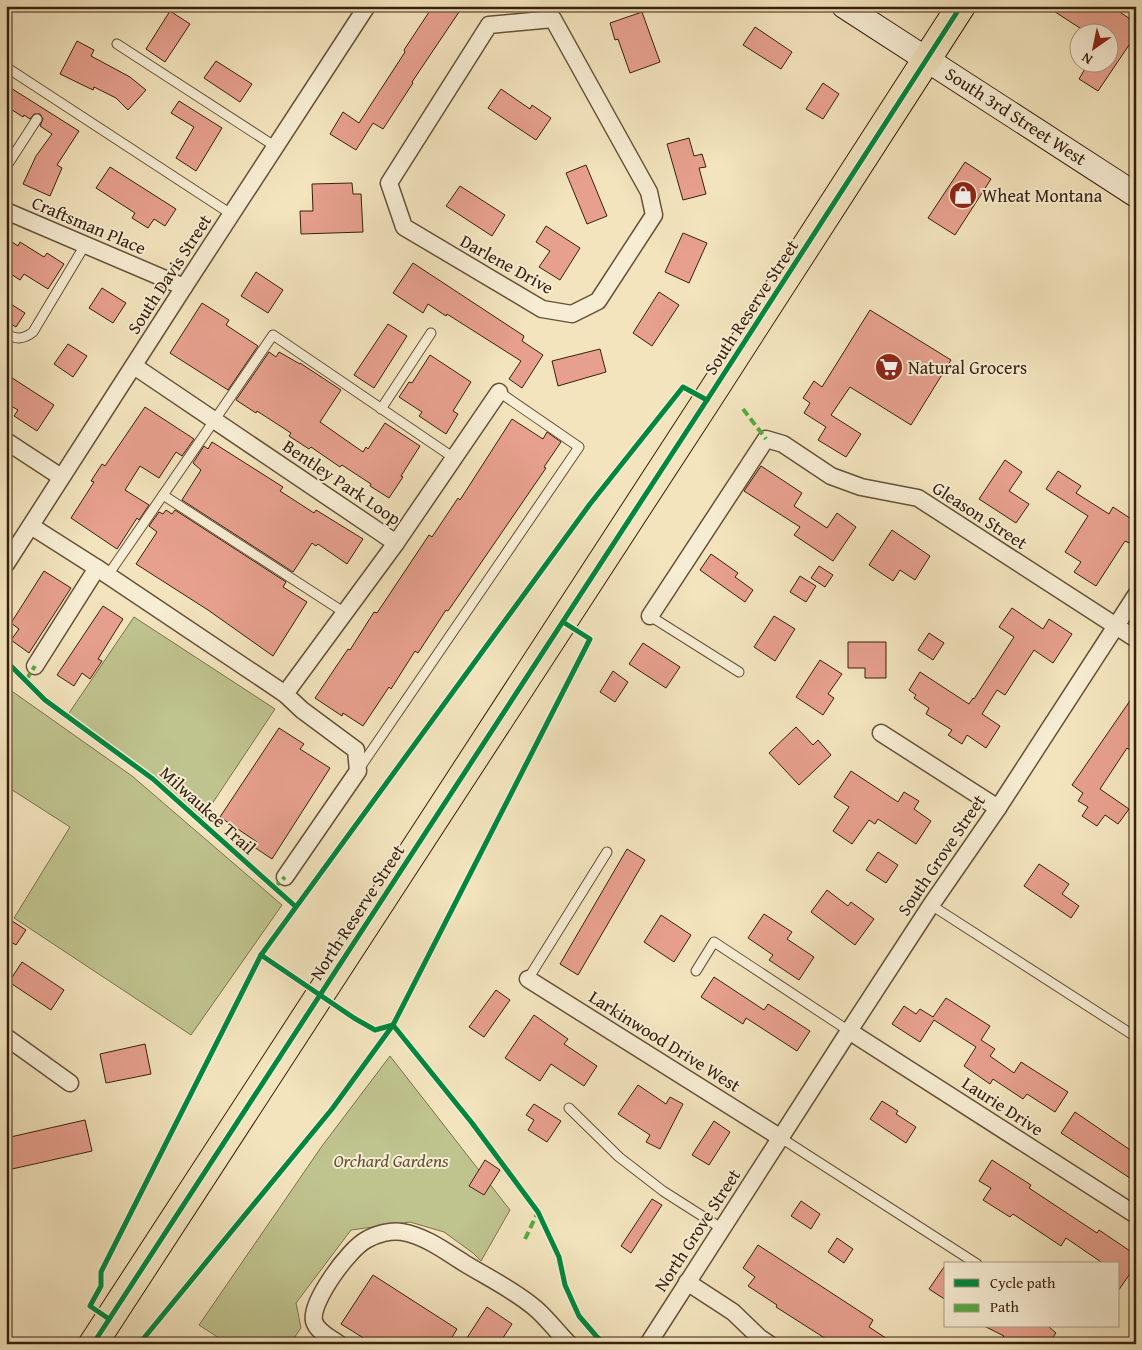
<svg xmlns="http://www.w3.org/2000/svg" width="1142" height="1350" font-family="'Gentium Book Plus',serif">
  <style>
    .green { fill: #bfc38e; stroke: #7b724d }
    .building { fill: #e7a08e; stroke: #37200c }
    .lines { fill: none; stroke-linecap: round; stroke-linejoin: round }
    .lane-casing { stroke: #665138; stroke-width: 11 }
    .street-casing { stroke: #665138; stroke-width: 19 }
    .secondary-casing { stroke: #37200c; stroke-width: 26 }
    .highway-casing { stroke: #37200c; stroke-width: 30 }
    .lane { stroke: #f7edd4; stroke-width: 9 }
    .street { stroke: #f7edd4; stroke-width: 16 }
    .secondary { stroke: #f7edd4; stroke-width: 24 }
    .highway { stroke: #f3e4bd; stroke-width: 28 }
    .quiet { stroke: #55aa41; stroke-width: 4; stroke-dasharray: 8 4; stroke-linecap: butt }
    .cycleway-casing { stroke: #f7edd4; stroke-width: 8 }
    .cycleway { stroke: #00873e; stroke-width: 5 }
    .labels { text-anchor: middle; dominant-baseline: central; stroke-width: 4; stroke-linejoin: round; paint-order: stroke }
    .street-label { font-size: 18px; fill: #37200c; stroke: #f7edd4 }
    .poi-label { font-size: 18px; fill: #37200c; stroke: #f7edd4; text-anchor: start }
    .park-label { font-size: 18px; font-style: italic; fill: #605133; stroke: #f7edd4 }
  </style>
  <rect width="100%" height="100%" fill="#f3e4bd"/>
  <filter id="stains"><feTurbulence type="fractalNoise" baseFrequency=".004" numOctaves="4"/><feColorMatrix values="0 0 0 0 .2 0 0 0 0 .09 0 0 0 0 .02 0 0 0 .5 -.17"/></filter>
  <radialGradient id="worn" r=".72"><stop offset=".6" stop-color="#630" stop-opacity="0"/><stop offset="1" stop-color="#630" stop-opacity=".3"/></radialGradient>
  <g class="green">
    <polygon points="134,617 275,709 200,822 153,779 67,716"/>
    <polygon points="6,687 132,776 282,905 191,1035 14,918 70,827 6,786"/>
    <polygon points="390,1056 510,1210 481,1261 473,1253 444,1232 410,1222 351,1230 296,1303 301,1328 290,1344 228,1344 199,1325 322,1146"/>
  </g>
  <g class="building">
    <polygon points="433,6 450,6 459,12 412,82 413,83 383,129 373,123 356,150 330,134 343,112 359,123 405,52 404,50"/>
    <polygon points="1046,6 1111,6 1136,23 1136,49 1129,45 1098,91 1079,79 1089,62 1110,62 1110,32 1086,32"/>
    <polygon points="170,11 190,24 165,62 146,49"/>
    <polygon points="642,12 660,62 630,73 618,39 615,40 610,23"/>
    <polygon points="755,27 792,52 781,69 743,45"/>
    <polygon points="77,41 94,50 91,56 130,77 146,90 128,110 116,98 94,87 93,90 60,74"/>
    <polygon points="216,61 252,84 240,102 204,78"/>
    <polygon points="823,83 839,94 823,119 806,109"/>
    <polygon points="6,85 79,131 57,165 62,168 50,196 23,184 36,156 52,134 40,126 43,119 40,114 34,114 30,119 24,115 23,117 6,106"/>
    <polygon points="501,89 530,109 532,105 551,118 536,140 488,108"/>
    <polygon points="179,101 222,128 196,171 176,158 194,127 171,113"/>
    <polygon points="689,138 694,156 702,154 706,167 699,168 706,194 683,200 667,144"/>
    <polygon points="965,162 991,179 955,235 928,218"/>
    <polygon points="586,165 607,216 587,224 566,173"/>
    <polygon points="110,167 176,209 165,226 154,219 148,228 132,218 135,213 96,188"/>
    <polygon points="352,183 353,194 361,194 363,232 301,234 300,211 313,211 312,184"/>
    <polygon points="460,186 505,215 492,236 446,206"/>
    <polygon points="546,226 580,248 560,280 539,267 550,251 536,242"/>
    <polygon points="683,233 707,243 689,283 665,272"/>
    <polygon points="6,238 18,246 20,242 44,257 47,253 64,264 48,289 24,274 20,280 6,271"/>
    <polygon points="413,263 524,336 522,341 543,355 522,388 509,379 521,361 447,314 446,316 428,304 423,313 393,293"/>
    <polygon points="256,272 283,290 268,313 241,296"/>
    <polygon points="102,288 126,303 113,323 89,308"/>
    <polygon points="659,292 679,305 652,346 633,333"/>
    <polygon points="6,301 25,313 16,327 6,321"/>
    <polygon points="202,303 229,320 226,325 258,346 228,390 170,353"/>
    <polygon points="870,310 951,360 911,425 850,387 831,415 861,434 846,457 818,440 826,427 804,413 810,403 803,398 814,381 822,387"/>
    <polygon points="388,324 407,336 374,388 354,375"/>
    <polygon points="68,344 87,356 73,377 54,364"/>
    <polygon points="600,349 606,372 558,386 552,361"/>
    <polygon points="269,352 276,357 279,352 300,364 300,363 341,390 320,422 363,452 366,447 368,449 385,423 420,446 401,476 403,477 389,498 370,486 371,484 342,465 340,467 311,447 309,449 289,436 291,433 257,411 256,413 236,400"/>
    <polygon points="430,355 471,382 453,411 458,414 446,434 419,416 422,412 399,397 409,382 412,383"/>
    <polygon points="6,374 54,405 37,431 14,416 18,410 6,403"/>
    <polygon points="145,407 194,439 182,456 176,452 159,478 140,466 125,490 149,505 139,520 137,518 117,549 71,518 94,482 91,481 102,464 105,466"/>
    <polygon points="512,419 543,439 547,432 561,442 544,467 546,468 448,611 446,610 418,653 415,651 391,689 389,687 363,726 343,713 342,716 315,698 348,649 350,650 374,612 377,613 429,535 432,537 458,498 460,500"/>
    <polygon points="212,442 283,487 280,491 314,513 316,510 363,539 347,564 318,544 316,546 312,543 293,572 182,500 201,470 193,463 204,446 208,449"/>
    <polygon points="1005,460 1022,472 1009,491 1029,504 1016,523 979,499"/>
    <polygon points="761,466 802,493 794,506 827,528 837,513 856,527 833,561 794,535 800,527 744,491"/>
    <polygon points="1058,471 1081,486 1076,493 1109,514 1113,507 1136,522 1136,532 1129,543 1125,541 1096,586 1074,572 1081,562 1065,552 1088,516 1046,489"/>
    <polygon points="166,510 172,514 175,510 286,582 283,587 307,602 273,656 208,610 136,564 157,532 149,526 159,512 163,514"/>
    <polygon points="892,530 930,556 915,580 900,570 893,581 869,565"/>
    <polygon points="711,554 738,573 735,577 753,590 745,602 700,570"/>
    <polygon points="819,566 833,575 825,587 811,578"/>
    <polygon points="44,571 71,588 29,653 11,640 19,629 11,623"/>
    <polygon points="800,576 816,586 806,602 790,592"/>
    <polygon points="103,606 123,619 98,659 102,661 90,679 82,673 74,686 57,675"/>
    <polygon points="1012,608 1043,629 1049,619 1072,634 1053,663 1034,650 1005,695 997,690 982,714 1000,726 986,748 967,735 962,744 948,735 952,730 926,714 929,708 914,698 916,695 909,690 920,672 969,704 973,698 974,699 1014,637 999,627"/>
    <polygon points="774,616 795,629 775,661 754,647"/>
    <polygon points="929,633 944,643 933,660 918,650"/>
    <polygon points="848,642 886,642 886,678 865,678 865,668 848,668"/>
    <polygon points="643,643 680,667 666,688 629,664"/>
    <polygon points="820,660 842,674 828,694 834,698 823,715 796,697"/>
    <polygon points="613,671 628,682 615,702 600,692"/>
    <polygon points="1136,692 1136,754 1127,748 1100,789 1129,809 1118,824 1105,815 1097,826 1082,816 1088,807 1078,801 1083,793 1072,785"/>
    <polygon points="796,727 813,745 818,740 831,755 799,785 769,753"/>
    <polygon points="279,728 304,744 300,749 330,768 272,859 254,847 257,842 220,817"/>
    <polygon points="851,771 898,802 904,792 919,801 914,809 931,821 916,844 878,819 875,824 869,820 852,844 833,831 849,807 834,797"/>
    <polygon points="627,849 645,860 578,975 560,964"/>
    <polygon points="878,852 898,865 886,883 866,870"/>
    <polygon points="1039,864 1069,884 1062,894 1079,906 1071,918 1024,886"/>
    <polygon points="827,890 848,906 851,902 874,919 855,945 811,912"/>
    <polygon points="764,914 792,932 787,939 814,957 799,980 769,960 773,955 748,938"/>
    <polygon points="661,915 691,935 674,962 644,942"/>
    <polygon points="6,917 26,930 16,945 6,939"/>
    <polygon points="22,962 64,990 51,1010 9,982"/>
    <polygon points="714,977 764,1010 768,1004 810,1031 797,1051 746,1018 743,1024 701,997"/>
    <polygon points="496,990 510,1000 484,1037 469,1027"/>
    <polygon points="946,998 990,1026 981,1040 995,1049 990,1056 1014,1073 1021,1062 1068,1092 1055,1112 1027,1094 1023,1099 993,1079 990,1084 964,1066 976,1047 934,1020 920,1042 892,1024 904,1006 916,1014 920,1009 933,1017"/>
    <polygon points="534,1015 568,1039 564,1044 597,1066 584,1086 551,1064 540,1081 505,1058"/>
    <polygon points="145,1044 151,1074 106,1083 100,1054"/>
    <polygon points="638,1085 666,1104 670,1097 683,1104 660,1149 646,1142 650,1135 618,1114"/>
    <polygon points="882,1101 898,1111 896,1114 916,1127 906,1143 870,1119"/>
    <polygon points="534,1104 561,1121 547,1142 528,1130 534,1120 526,1115"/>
    <polygon points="1075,1112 1136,1154 1136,1182 1061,1133"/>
    <polygon points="85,1120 92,1151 12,1169 6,1146 6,1138"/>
    <polygon points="714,1121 730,1132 709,1165 692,1155"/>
    <polygon points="485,1160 500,1170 484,1195 469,1186"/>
    <polygon points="992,1160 1031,1185 1029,1188 1097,1233 1099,1230 1136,1255 1136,1265 1118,1291 1118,1264 1104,1264 1066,1238 1061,1246 1013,1214 1010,1217 983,1200 991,1188 979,1181"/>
    <polygon points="652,1199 662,1205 631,1253 621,1246"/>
    <polygon points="801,1201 820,1214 811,1229 791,1216"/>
    <polygon points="837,1238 853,1249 844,1263 828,1252"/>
    <polygon points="758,1245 873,1320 869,1327 895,1344 855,1344 846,1338 842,1344 834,1344 776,1307 777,1305 748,1286 755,1277 743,1268"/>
    <polygon points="946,1264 946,1300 929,1289"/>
    <polygon points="373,1275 457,1329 448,1344 373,1344 341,1324"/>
    <polygon points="487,1307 512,1324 499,1344 463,1344"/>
    <polygon points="984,1326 1048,1326 1056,1333 1048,1344 1009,1344 1002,1338 1004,1336"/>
  </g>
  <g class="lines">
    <defs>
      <g id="lane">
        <polyline points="117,44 276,147"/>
        <polyline points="6,67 231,214"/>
        <polyline points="6,167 37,119"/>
        <path d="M6,334c11,6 18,5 27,-2l52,-87"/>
        <polyline points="381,409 431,333"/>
        <polyline points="163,495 345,613"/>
        <polyline points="108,575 273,335 454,458"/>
        <polyline points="650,616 739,672"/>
        <polyline points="359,769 579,447 499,392"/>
        <polyline points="931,905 1136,1037"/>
        <polyline points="696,971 714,942 849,1031"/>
        <polyline points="528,979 607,852"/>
        <polyline points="569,1108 619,1157 663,1191 721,1228"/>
        <polyline points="781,1138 977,1264"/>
      </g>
      <g id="street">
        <polygon points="553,19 649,192 654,215 598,301 572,314 542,309 404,227 389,183 489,25"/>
        <polyline points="6,211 184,287"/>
        <polyline points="134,366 396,543"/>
        <polyline points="6,441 61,477"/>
        <polyline points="31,526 97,568 285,694 302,710 356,750 358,771 285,877"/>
        <polyline points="6,564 184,287 367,6"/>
        <polyline points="650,616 766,439 783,444 831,476 861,487 918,498 1136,639"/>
        <polyline points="35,666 97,568"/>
        <polyline points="285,694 396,543 499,392"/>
        <polyline points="881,733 998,808"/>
        <polyline points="528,979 781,1138"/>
        <polyline points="849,1031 1136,1215"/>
        <polyline points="6,1037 70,1083"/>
        <polyline points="687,1282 733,1312 760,1338 769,1344"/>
        <path d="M339,1344c-8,-6 -22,-12 -25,-23 -4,-19 35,-72 52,-81 10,-6 25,-10 36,-8 23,4 43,19 62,31 23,14 50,27 71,45 12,10 22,24 34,36"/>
        <polyline points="648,1344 849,1031 931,905 998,808 1136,595"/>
      </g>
      <polyline id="secondary" points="844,6 1136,195"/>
      <polyline id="highway" points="93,1344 707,400 961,6"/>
    </defs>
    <use href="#lane" class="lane-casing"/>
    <use href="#street" class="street-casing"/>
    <use href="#secondary" class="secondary-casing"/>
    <use href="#highway" class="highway-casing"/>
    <use href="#lane" class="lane"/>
    <use href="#street" class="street"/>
    <use href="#secondary" class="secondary"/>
    <use href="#highway" class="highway"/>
    <g class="quiet">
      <polyline points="743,409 766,439"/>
      <polyline points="26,680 35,666"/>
      <polyline points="274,888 285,877"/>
      <polyline points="525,1239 538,1212"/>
    </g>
    <defs>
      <g id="cycleway">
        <polyline points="6,661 45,700 153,779 295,906"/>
        <polyline points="261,955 354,1018 375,1030 393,1025 472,1123 538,1212 559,1257 565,1285 579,1316 597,1337 606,1344"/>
        <polyline points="109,1319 90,1306 101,1286 101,1272 261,955 590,504 683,387 707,400"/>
        <polyline points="93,1344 707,400 961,6"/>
        <polyline points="139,1344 332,1109 393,1025 590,639 563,622"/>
      </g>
    </defs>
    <use href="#cycleway" class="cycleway-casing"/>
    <use href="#cycleway" class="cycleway"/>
  </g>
  <defs>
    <symbol id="shop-disc" viewBox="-11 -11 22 22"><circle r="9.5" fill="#8f2418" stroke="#f7edd4"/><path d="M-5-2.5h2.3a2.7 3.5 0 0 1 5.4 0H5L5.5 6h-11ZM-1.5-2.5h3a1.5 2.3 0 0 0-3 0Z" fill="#fff"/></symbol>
    <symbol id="supermarket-disc" viewBox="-11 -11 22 22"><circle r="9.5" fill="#8f2418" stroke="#f7edd4"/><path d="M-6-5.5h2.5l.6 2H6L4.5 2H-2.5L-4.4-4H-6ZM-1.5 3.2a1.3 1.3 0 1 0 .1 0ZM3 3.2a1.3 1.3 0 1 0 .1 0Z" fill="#fff"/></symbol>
  </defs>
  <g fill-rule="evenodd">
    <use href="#shop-disc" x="947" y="179" width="32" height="32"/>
    <use href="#supermarket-disc" x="873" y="351" width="32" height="32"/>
  </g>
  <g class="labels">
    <g class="street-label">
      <text transform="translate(1016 116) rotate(33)">South 3rd Street West</text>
      <text transform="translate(89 225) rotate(23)">Craftsman Place</text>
      <text transform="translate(507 264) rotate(29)">Darlene Drive</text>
      <text transform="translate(169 274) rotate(-57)">South Davis Street</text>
      <text transform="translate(751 307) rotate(-57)">South Reserve Street</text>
      <text transform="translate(342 482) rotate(34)">Bentley Park Loop</text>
      <text transform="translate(980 515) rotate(33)">Gleason Street</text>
      <text transform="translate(208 810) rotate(42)">Milwaukee Trail</text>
      <text transform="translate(941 855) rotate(-56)">South Grove Street</text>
      <text transform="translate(357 912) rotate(-57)">North Reserve Street</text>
      <text transform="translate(665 1041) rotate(32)">Larkinwood Drive West</text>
      <text transform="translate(1003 1106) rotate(33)">Laurie Drive</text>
      <text transform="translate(697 1230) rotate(-57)">North Grove Street</text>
    </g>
    <g class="poi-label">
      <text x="982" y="195">Wheat Montana</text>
      <text x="908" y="367">Natural Grocers</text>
    </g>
    <g class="park-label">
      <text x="391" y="1160">Orchard Gardens</text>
    </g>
  </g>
  <rect width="1142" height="1350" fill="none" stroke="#f3e4bd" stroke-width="25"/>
  <rect x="8" y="8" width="1127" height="1335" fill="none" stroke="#37200c" stroke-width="2.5"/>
  <rect x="12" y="12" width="1117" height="1325" fill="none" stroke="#37200c"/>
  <rect x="944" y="1262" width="175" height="65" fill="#f7edd4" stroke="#aa9b84"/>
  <rect x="954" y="1279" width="25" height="8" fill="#00873e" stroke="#aa9b84"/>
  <text x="990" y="1288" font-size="15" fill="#37200c">Cycle path</text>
  <rect x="954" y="1304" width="25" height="8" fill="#55aa41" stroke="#aa9b84"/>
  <text x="990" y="1312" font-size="15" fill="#37200c">Path</text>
  <g transform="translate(1094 48) rotate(213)"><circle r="24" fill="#f7edd4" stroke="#aa9b84"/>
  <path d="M0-4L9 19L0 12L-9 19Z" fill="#8f2418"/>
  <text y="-8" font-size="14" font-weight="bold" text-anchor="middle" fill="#37200c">N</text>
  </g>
  <rect width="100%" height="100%" filter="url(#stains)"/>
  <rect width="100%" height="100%" fill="url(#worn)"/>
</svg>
